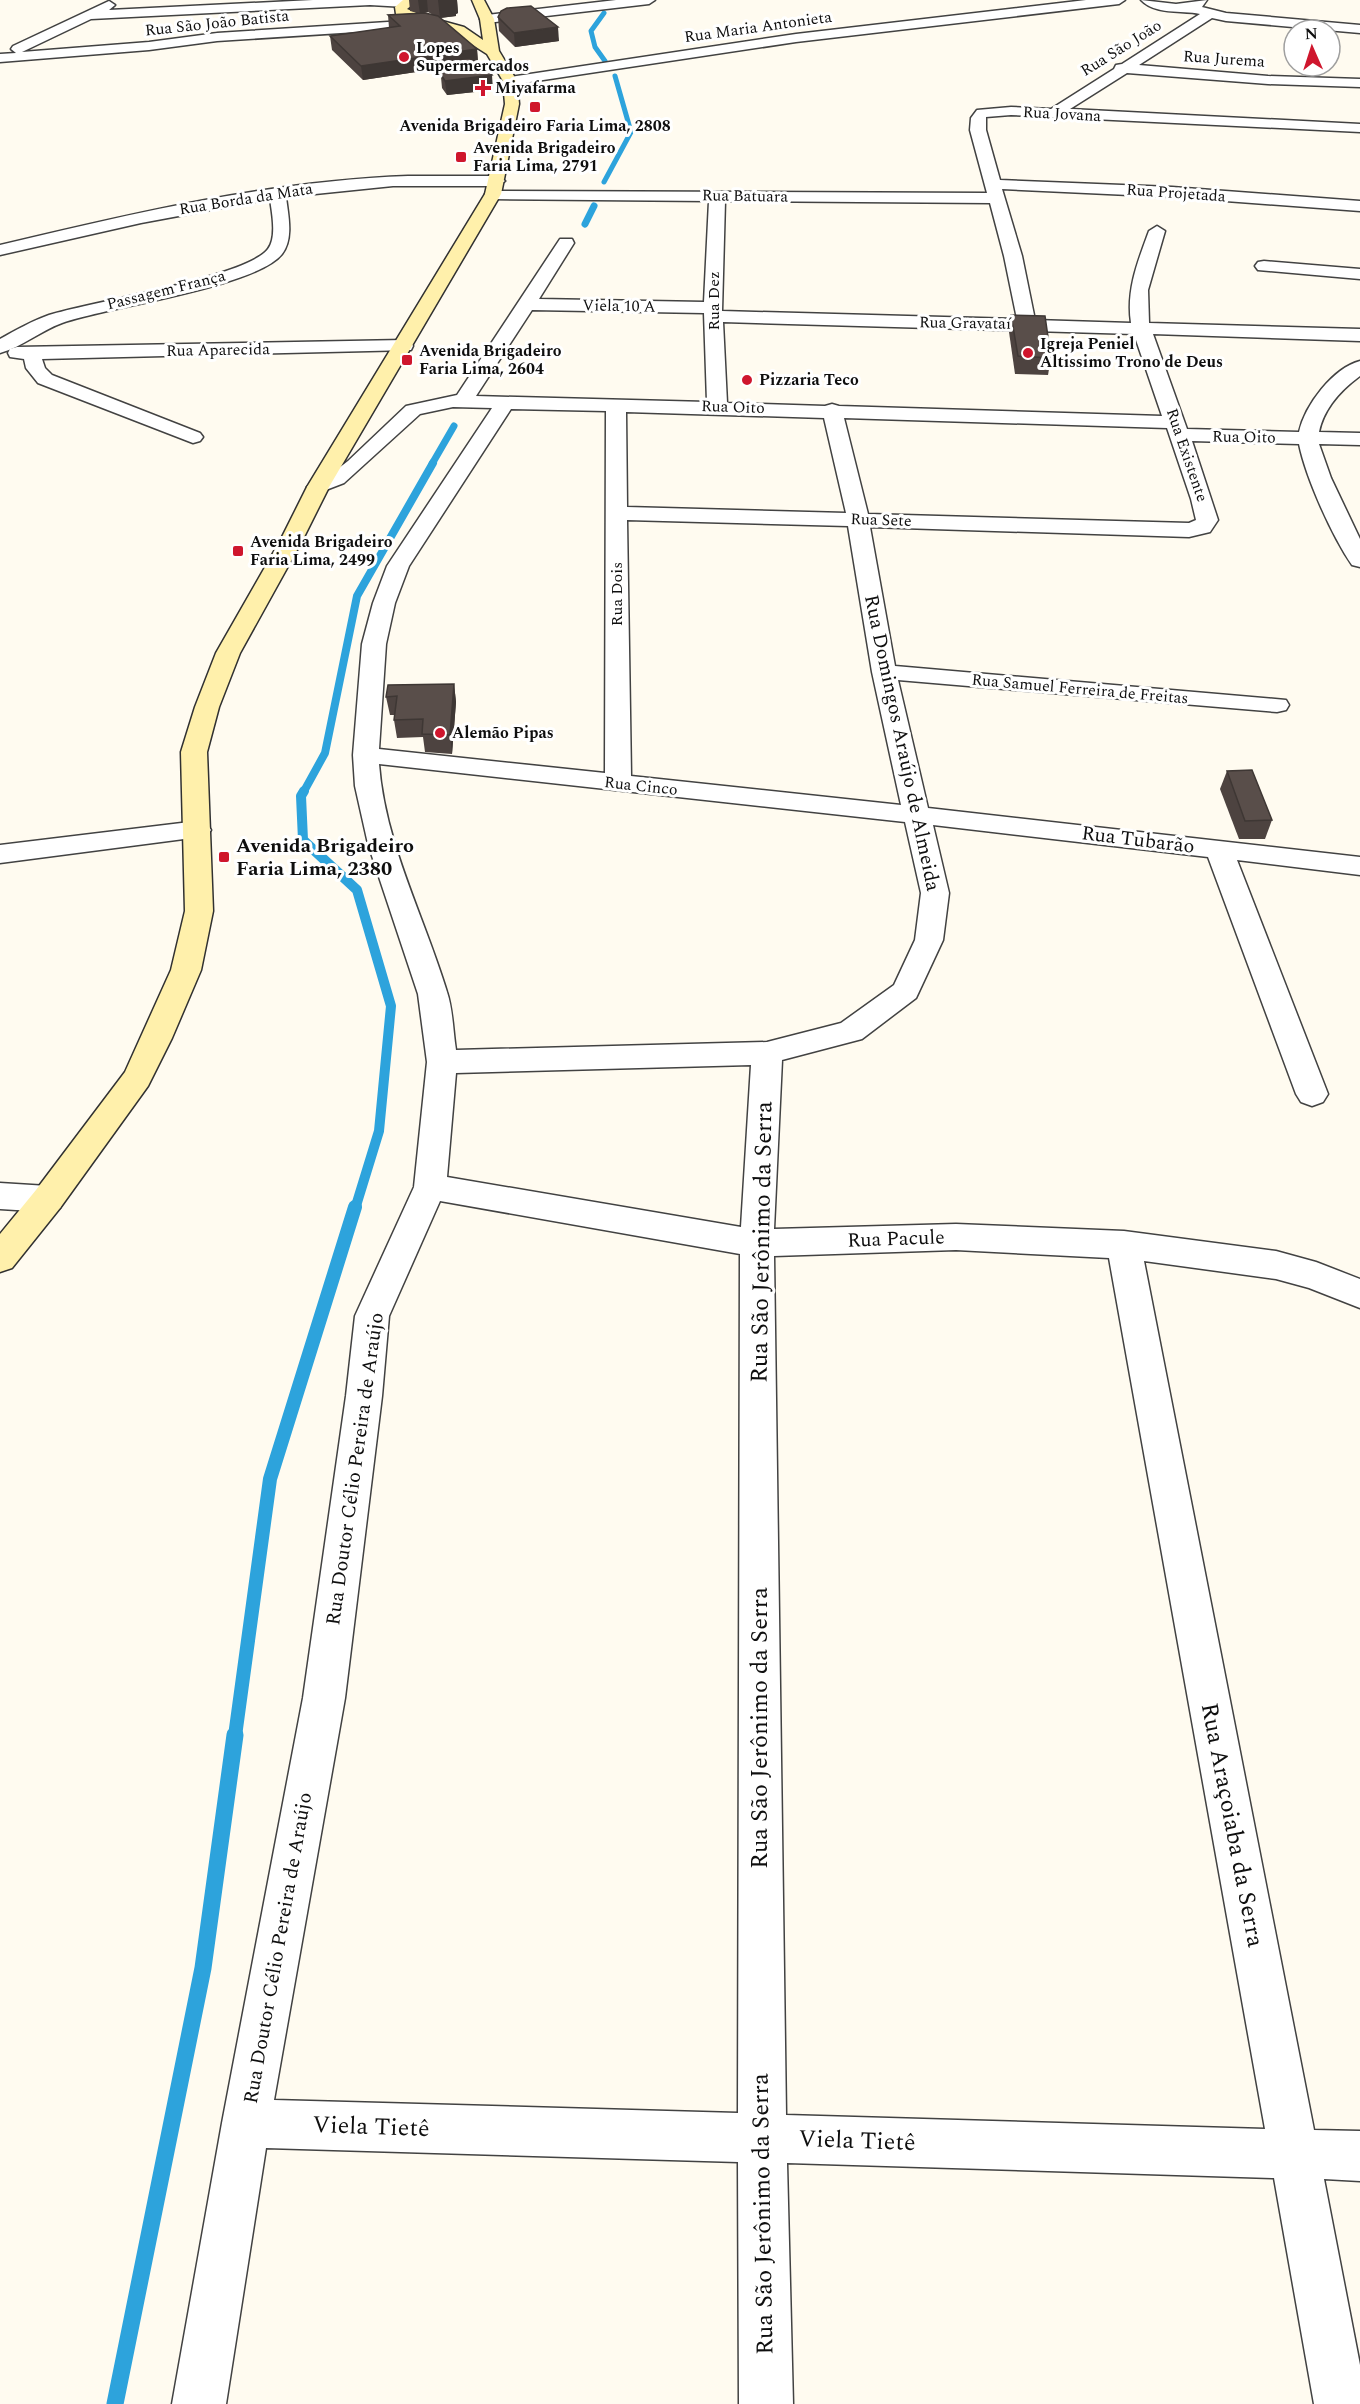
<svg xmlns="http://www.w3.org/2000/svg" width="1360" height="2404" font-family="Spectral,serif">
  <style>
    .lines { fill: none; stroke-linecap: round; stroke-linejoin: round }
    .stream-far5 { stroke: #2da3dc; stroke-width: 5 }
    .stream-far4 { stroke: #2da3dc; stroke-width: 7 }
    .stream-far3 { stroke: #2da3dc; stroke-width: 8 }
    .stream-far2 { stroke: #2da3dc; stroke-width: 10 }
    .stream-far1 { stroke: #2da3dc; stroke-width: 14 }
    .stream { stroke: #2da3dc; stroke-width: 17 }
    .minor-casing { stroke: #424242; stroke-width: 3 }
    .secondary-casing { stroke: #313131; stroke-width: 3 }
    .minor { fill: #fff; fill-rule: evenodd }
    .secondary { fill: #fff0ab; fill-rule: evenodd }
    .wall { fill: #4d4340; fill-rule: evenodd }
    .shaded-wall { fill: #3e3734 }
    .building { fill: #594e4a; stroke: #3e3734; stroke-width: 1.5 }
    .poi-dot { fill: #cf162d; stroke: #fff; stroke-width: 2 }
    .labels { text-anchor: middle; dominant-baseline: central; stroke-width: 6; stroke-linejoin: round; paint-order: stroke }
    .far-street-label { font-size: 16px; fill: #0f0f0f; stroke: #fff }
    .far-poi-label { font-size: 16px; font-weight: bold; fill: #0f0f0f; stroke: #fff; text-anchor: start }
    .street-label { font-size: 20px; fill: #0f0f0f; stroke: #fff }
    .poi-label { font-size: 20px; font-weight: bold; fill: #0f0f0f; stroke: #fff; text-anchor: start }
    .near-street-label { font-size: 24px; fill: #0f0f0f; stroke: #fff }
  </style>
  <rect width="100%" height="100%" fill="#fffbf0"/>
  <g class="lines">
    <g class="stream-far5">
      <polyline points="604,13 591,31 595,47 605,61"/>
      <polyline points="604,182 631,132 615,76"/>
    </g>
    <g class="stream-far4">
      <polyline points="585,224 594,206"/>
      <polyline points="432,464 454,426"/>
    </g>
    <polyline class="stream-far3" points="303,793 325,753 357,596 433,463"/>
    <polyline class="stream-far2" points="304,791 301,796 303,840 357,890 391,1006 379,1131 355,1209"/>
    <polyline class="stream-far1" points="235,1736 270,1479 355,1207"/>
    <polyline class="stream" points="115,2404 203,1968 235,1735"/>
    <defs>
      <g id="minor">
        <polygon points="313,0 408,0 411,3 405,7 370,5 91,19 22,52 149,42 217,33 435,19 442,23 435,27 217,41 149,50 0,62 0,54 16,53 11,49 13,46 109,1 115,5 109,10"/>
        <polygon points="616,0 655,0 649,4 487,23 480,19 487,15"/>
        <polygon points="1086,0 1125,0 1119,4 796,42 510,85 503,81 510,77 796,34"/>
        <path d="M1141,0l35,4 31,-4 -5,7 24,6 134,12v8l-134,-12 -14,-3 -73,47 129,11 92,3v8l-92,-3 -141,-11 -57,36 290,15v8l-349,-17 -25,2v13l14,50 172,7 188,14v10l-188,-14 -170,-8 20,67 13,64 96,3c-5,-33 7,-62 18,-92l8,-5 8,5 -17,59 1,33 211,6v12l-207,-7 34,95 112,3c6,-27 34,-64 61,-71v15c-19,14 -36,32 -41,56l41,1v12l-41,-1 12,34 29,61v28l-8,-2c-20,-29 -46,-87 -53,-121l-107,-3 26,79 -8,12 -21,5 -319,-10 25,139 391,34 3,5 -3,5 -9,2 -379,-32 30,128 432,49v18l-123,-15 91,234 -5,8 -11,4 -11,-4 -5,-8 -88,-237 -275,-32 16,68 -6,47 -27,58 -54,41 -80,21 -8,169 182,-5 168,7 152,20 40,11 44,17v29l-51,-20 -33,-9 -132,-18 170,869 46,1v50l-36,-2 36,186v39h-46l-40,-226 -487,-15 6,241h-54l-1,-242 -472,-14 -40,256h-54l50,-281 81,-425 43,-302 9,-80 59,-129 13,-125 -9,-68 -50,-150 -13,-58 -2,-31 9,-111 11,-41 14,-37 105,-158 -39,-1 -33,7 -76,69 -26,10 -7,-2 -4,-4 4,-4 19,-8 18,-14 58,-55 51,-11 103,-156h12l2,4 -35,56 165,3 5,-101 -216,-2 -8,-5 2,-3 500,2 -17,-63 1,-12 6,-8 34,-3 40,2 63,-40 2,-4 6,-1 78,-50c-19,-4 -45,1 -59,-14zM725,201l265,2 14,53 13,63 -295,-8zM532,310l172,3 3,89 -231,-6zM723,322l411,12 28,82 -323,-10 -7,-2 -7,2 -98,-3zM511,409l95,2 -1,362 -226,-24 7,-105 9,-41 14,-37zM626,412l198,6 22,95 -219,-6zM844,418l323,10 24,71 5,21 -7,3 -321,-9zM627,520l221,6 24,146 29,133 -270,-29zM379,764l526,58 16,71 -6,47 -21,45 -53,38 -74,19 -311,8c-3,-19 -3,-40 -9,-58 -23,-76 -62,-148 -68,-228zM751,1065l-10,162 -294,-50 9,-104zM440,1201l300,53 -2,859 -464,-13 71,-402 37,-302 7,-80zM956,1250l153,8 156,871 -479,-14 -12,-859z"/>
        <path d="M408,176h89l8,5 -8,5h-104l-107,11c2,17 8,42 -4,57 -26,33 -175,53 -220,69 -22,8 -40,24 -62,30v-14c16,-9 32,-18 49,-24 41,-13 198,-38 219,-66 9,-12 4,-36 2,-50l-129,24 -141,32v-10c134,-32 270,-64 408,-69z"/>
        <polygon points="1264,261 1360,269 1360,279 1258,270 1255,266 1258,262"/>
        <polygon points="404,340 411,342 413,346 411,350 42,359 45,368 52,375 200,433 203,437 200,441 193,443 38,383 26,368 24,359 10,357 8,353 10,349 17,347"/>
        <polygon points="198,821 207,824 211,830 207,836 0,863 0,845"/>
        <polygon points="0,1183 48,1186 60,1190 64,1199 60,1208 48,1212 0,1209"/>
      </g>
      <polygon id="secondary" points="403,0 418,0 407,9 424,16 464,27 483,40 480,19 472,0 484,0 494,19 499,51 517,81 519,104 501,194 329,487 302,541 240,653 219,707 207,752 213,911 201,970 172,1038 148,1086 60,1208 12,1268 0,1272 0,1234 36,1190 125,1072 171,970 185,911 181,752 195,707 216,653 280,541 307,487 485,194 505,104 503,81 487,54 454,33 414,22 396,14 395,7"/>
    </defs>
    <use href="#minor" class="minor-casing"/>
    <use href="#secondary" class="secondary-casing"/>
    <use href="#minor" class="minor"/>
    <use href="#secondary" class="secondary"/>
  </g>
  <g class="wall">
    <path d="M409,0h48l1,13 -2,1v2l-16,2 37,31 1,14 -3,1 18,26 -46,5 -5,-7 -1,-11 -5,-8 -73,11 -31,-30 -2,-14 59,-8 -1,-13 30,-2 -8,-2zM428,12l7,4 -12,-3z"/>
    <polygon points="498,17 559,41 515,47 499,31"/>
    <polygon points="1011,315 1051,358 1048,375 1015,374 1009,332"/>
    <polygon points="454,684 456,702 452,754 425,752 423,737 397,738 394,720 394,715 390,715 386,697"/>
    <polygon points="1227,771 1272,820 1265,839 1239,839 1220,789"/>
  </g>
  <g class="shaded-wall">
    <polygon points="418,0 427,0 428,12 420,14"/>
    <polygon points="438,0 457,0 458,13 456,14 456,16 440,18"/>
    <polygon points="558,27 559,41 515,47 514,33"/>
    <polygon points="477,49 478,63 440,69 436,63 436,69 363,80 361,66"/>
    <polygon points="492,75 493,90 447,95 444,76"/>
    <polygon points="454,684 456,702 452,754 450,735"/>
  </g>
  <g class="building">
    <polygon points="531,6 558,27 514,33 498,17 501,11 507,8"/>
    <polygon points="425,13 438,16 477,49 361,66 330,36 400,26 388,15"/>
    <polygon points="470,58 479,69 442,73 436,63"/>
    <polygon points="485,68 492,75 445,81 440,73"/>
    <polygon points="1011,315 1045,316 1051,358 1018,356"/>
    <polygon points="454,684 450,735 422,734 423,719 394,720 397,696 386,697 388,685"/>
    <polygon points="1252,770 1272,820 1245,821 1227,771"/>
  </g>
  <g class="poi-dot">
    <circle cx="404" cy="57" r="6"/>
    <path d="M480 79h6v6h6v6h-6v6h-6v-6h-6v-6h6z"/>
    <rect x="529" y="101" width="12" height="12" rx="3"/>
    <rect x="455" y="151" width="12" height="12" rx="3"/>
    <circle cx="1028" cy="353" r="6"/>
    <rect x="401" y="354" width="12" height="12" rx="3"/>
    <circle cx="747" cy="380" r="6"/>
    <rect x="232" y="545" width="12" height="12" rx="3"/>
    <circle cx="440" cy="733" r="6"/>
    <rect x="218" y="851" width="12" height="12" rx="3"/>
  </g>
  <g class="labels">
    <g class="far-street-label">
      <text transform="translate(217 23) rotate(-6)">Rua São João Batista</text>
      <text transform="translate(758 27) rotate(-8)">Rua Maria Antonieta</text>
      <text transform="translate(1121 48) rotate(-32)">Rua São João</text>
      <text transform="translate(1224 59) rotate(4)">Rua Jurema</text>
      <text transform="translate(1062 114) rotate(3)">Rua Jovana</text>
      <text transform="translate(1176 193) rotate(4)">Rua Projetada</text>
      <text transform="translate(745 196) rotate(1)">Rua Batuara</text>
      <text transform="translate(246 199) rotate(-9)">Rua Borda da Mata</text>
      <text transform="translate(166 290) rotate(-14)">Passagem França</text>
      <text transform="translate(714 301) rotate(-90)">Rua Dez</text>
      <text transform="translate(619 306) rotate(1)">Viela 10 A</text>
      <text transform="translate(965 323) rotate(1)">Rua Gravataí</text>
      <text transform="translate(218 350) rotate(-1)">Rua Aparecida</text>
      <text transform="translate(733 407) rotate(2)">Rua Oito</text>
      <text transform="translate(1244 437) rotate(1)">Rua Oito</text>
      <text transform="translate(1187 455) rotate(71)">Rua Existente</text>
      <text transform="translate(881 520) rotate(2)">Rua Sete</text>
      <text transform="translate(617 594) rotate(-90)">Rua Dois</text>
      <text transform="translate(1080 689) rotate(5)">Rua Samuel Ferreira de Freitas</text>
      <text transform="translate(641 786) rotate(6)">Rua Cinco</text>
    </g>
    <g class="far-poi-label">
      <text x="416" y="48">Lopes<tspan x="416" dy="18">Supermercados</tspan></text>
      <text x="495" y="88">Miyafarma</text>
      <text x="535" y="126" text-anchor="middle">Avenida Brigadeiro Faria Lima, 2808</text>
      <text x="473" y="148">Avenida Brigadeiro<tspan x="473" dy="18">Faria Lima, 2791</tspan></text>
      <text x="1040" y="344">Igreja Peniel<tspan x="1040" dy="18">Altissimo Trono de Deus</tspan></text>
      <text x="419" y="351">Avenida Brigadeiro<tspan x="419" dy="18">Faria Lima, 2604</tspan></text>
      <text x="759" y="380">Pizzaria Teco</text>
      <text x="250" y="542">Avenida Brigadeiro<tspan x="250" dy="18">Faria Lima, 2499</tspan></text>
      <text x="452" y="733">Alemão Pipas</text>
    </g>
    <g class="street-label">
      <text transform="translate(902 743) rotate(78)">Rua Domingos Araújo de Almeida</text>
      <text transform="translate(1138 840) rotate(7)">Rua Tubarão</text>
      <text transform="translate(896 1239) rotate(-2)">Rua Pacule</text>
      <text transform="translate(355 1469) rotate(-82)">Rua Doutor Célio Pereira de Araújo</text>
      <text transform="translate(278 1948) rotate(-80)">Rua Doutor Célio Pereira de Araújo</text>
    </g>
    <g class="poi-label">
      <text x="236" y="846">Avenida Brigadeiro<tspan x="236" dy="23">Faria Lima, 2380</tspan></text>
    </g>
    <g class="near-street-label">
      <text transform="translate(762 1242) rotate(-89)">Rua São Jerônimo da Serra</text>
      <text transform="translate(760 1728) rotate(-90)">Rua São Jerônimo da Serra</text>
      <text transform="translate(1232 1825) rotate(79)">Rua Araçoiaba da Serra</text>
      <text transform="translate(371 2127) rotate(2)">Viela Tietê</text>
      <text transform="translate(857 2141) rotate(2)">Viela Tietê</text>
      <text transform="translate(763 2214) rotate(-91)">Rua São Jerônimo da Serra</text>
    </g>
  </g>
  <g transform="translate(1312 48) rotate(357)"><circle r="28" fill="#ffffff" stroke="#9f9f9f" stroke-width="1.5"/>
  <path d="M0-4.5L10 22L0 15L-10 22Z" fill="#cf162d"/>
  <text y="-9" font-size="16" font-weight="bold" text-anchor="middle" fill="#0f0f0f">N</text>
  </g>
</svg>
